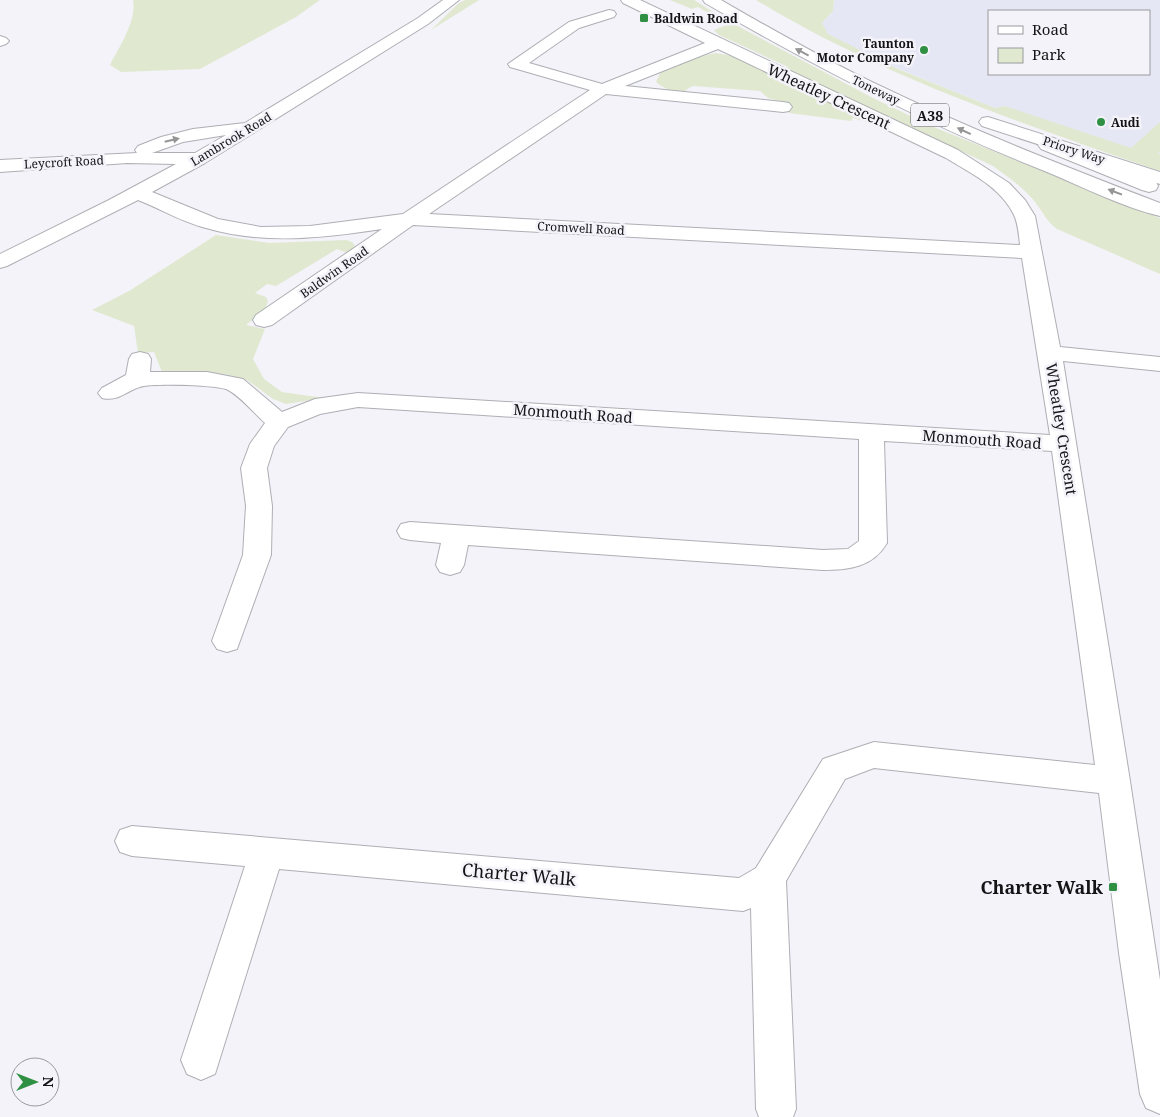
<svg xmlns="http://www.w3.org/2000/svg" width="1160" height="1117" font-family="'Noto Serif',serif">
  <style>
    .built { fill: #e6e7f4; fill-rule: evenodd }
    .green { fill: #e0e9d0 }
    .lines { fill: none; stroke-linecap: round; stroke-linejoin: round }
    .minor-casing { stroke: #aeafb4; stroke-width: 2 }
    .major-casing { stroke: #aeafb4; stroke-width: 2 }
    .minor { fill: #fff; fill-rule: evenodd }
    .major { fill: #fff; fill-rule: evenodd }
    .oneway { fill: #959596 }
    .poi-dot { fill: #2f8f42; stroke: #f3f3f9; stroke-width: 2 }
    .labels { text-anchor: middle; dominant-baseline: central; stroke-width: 5; stroke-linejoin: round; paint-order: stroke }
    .far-poi-label { font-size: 12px; font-weight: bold; fill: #141416; stroke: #f3f3f9; text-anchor: start }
    .far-street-label { font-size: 12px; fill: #141416; stroke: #f3f3f9 }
    .shield { fill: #f3f3f9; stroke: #57575a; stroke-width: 1 }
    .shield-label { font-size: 14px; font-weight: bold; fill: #141416 }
    .street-label { font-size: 15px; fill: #141416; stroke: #f3f3f9 }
    .near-street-label { font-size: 18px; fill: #141416; stroke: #f3f3f9 }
    .near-poi-label { font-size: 18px; font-weight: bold; fill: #141416; stroke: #f3f3f9; text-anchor: end }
  </style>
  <rect width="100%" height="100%" fill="#f3f3f9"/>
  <path class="built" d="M834,0h326v166l-80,-29 -74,-31 -11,2 -96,-39 -52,-25 -19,-10 -5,-6 -1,-5 11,-12zM989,11h160v63h-160z"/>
  <g class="green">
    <path d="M133,0h187l-24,17 -96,52 -79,3 -11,-7c9,-18 27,-44 23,-65z"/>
    <polygon points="465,0 479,0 431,30 459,3"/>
    <polygon points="670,0 694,0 715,13 710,14 698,7 692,9"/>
    <path d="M756,0h78l-1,11 -11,12 6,11 70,35 97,39 10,-2 126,42 29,-26v29l-2,2 2,1v17c-138,-47 -279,-95 -404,-171z"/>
    <path d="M732,23l139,74 60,29 229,92v56l-103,-45c-10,-7 -14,-17 -22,-27 -12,-15 -27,-25 -42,-36l-207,-97 2,-2 -69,-32 -5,-5z"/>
    <path d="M716,53l26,5 134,65 -1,2 -22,-7 -2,3 -62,-8 -1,-10 -20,-5 -8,-7 -67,-5c-4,1 -7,5 -10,6 -10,1 -20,-4 -27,-10l4,-9c19,-7 37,-17 56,-20z"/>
    <polygon points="216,235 269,243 346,240 352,242 356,247 347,253 337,249 276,286 267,284 255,293 266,297 268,301 265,310 246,325 265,329 253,359 264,379 282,392 324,398 286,404 273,399 247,380 224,374 162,372 154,352 138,353 134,326 92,310 129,291"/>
  </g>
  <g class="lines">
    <defs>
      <g id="minor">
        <path d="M443,0h16l-31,24 -223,139 -53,29 66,27 43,8 49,-1 93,-12 187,-124 -80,-23 -2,-3 61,-42 40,-12 5,1 2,3 -2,3 -35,11 -50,35 73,21 103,-41 -82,-40 -2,-3h19l318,150 51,33 16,17 10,16 25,131 100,10v14l-97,-10 67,420 30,199v134l-14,-6 -6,-14 -21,-141 -20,-160 -225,-25 -29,11 -59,102 10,228 -3,8h-34l-3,-8 -5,-201 -8,3 -464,-42 -64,205 -14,6 -14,-6 -6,-14 64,-194 -113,-10 -12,-4 -5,-11 5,-11 12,-4 607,52 17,-10 67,-109 51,-17 221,23 -43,-314 -168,-10 3,102c-14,24 -38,27 -64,27l-355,-25 -4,20 -4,7 -10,3 -10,-3 -4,-7 5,-22 -31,-3 -9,-2 -4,-7 4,-7 9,-2 413,28 25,-1 11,-8v-102l-501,-32 -38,7 -32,13 -14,19 -7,22 5,38 -1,49 -34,94 -10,3 -10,-3 -5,-8 31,-86 3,-49 -5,-38 9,-24 15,-21c-10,-9 -25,-27 -37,-33 -9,-5 -77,-7 -88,-3 -14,4 -22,15 -38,11l-4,-5 4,-5 24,-13 3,-16 3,-5 8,-2 8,2 3,5 -1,13h57l36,7 39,33 33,-13 43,-6 692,42 -28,-177 -609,-33 -141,100 -8,2 -8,-2 -3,-5 3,-5 126,-86c-59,9 -118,16 -176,-1 -24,-6 -45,-19 -68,-28l-131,66 -7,2v-14l109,-54 67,-36 -49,-1 -127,9v-12l137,-7 -2,-3 3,-4 23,-9 32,-8 52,-6 173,-105zM718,49l228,109c24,15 55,29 68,57 4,8 5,21 6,30l-591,-31 177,-120 177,18 6,-1 3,-4 -3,-4 -6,-1 -158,-16zM226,135l-31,18h-43l31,-11z"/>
        <polygon points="0,36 6,38 9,41 6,44 0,46"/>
        <polygon points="988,117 1160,172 1160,184 982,126 979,122 982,118"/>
      </g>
      <g id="major">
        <path d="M703,0h18c50,29 101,58 153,83 93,45 189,83 286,120v13c-38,-9 -77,-29 -113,-44 -119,-47 -232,-105 -342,-169z"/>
        <polygon points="1047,140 1156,182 1158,186 1156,190 1149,192 1142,190 1041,149 1038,145 1041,141"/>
      </g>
    </defs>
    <use href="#minor" class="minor-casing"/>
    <use href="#major" class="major-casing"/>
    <use href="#minor" class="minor"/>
    <use href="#major" class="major"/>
  </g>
  <defs><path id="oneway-solid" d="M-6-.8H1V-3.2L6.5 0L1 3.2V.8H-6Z" transform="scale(1.25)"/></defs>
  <g class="oneway">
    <use href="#oneway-solid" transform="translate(802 52) rotate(-152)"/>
    <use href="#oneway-solid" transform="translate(964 131) rotate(-155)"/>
    <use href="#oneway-solid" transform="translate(172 140) rotate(-13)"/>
    <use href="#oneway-solid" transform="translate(1115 192) rotate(-159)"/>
  </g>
  <g class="poi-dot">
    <rect x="639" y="13" width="10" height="10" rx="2.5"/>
    <circle cx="924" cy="50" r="5"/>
    <circle cx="1101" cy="122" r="5"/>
    <rect x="1108" y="882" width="10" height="10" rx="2.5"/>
  </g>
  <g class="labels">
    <g class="far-poi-label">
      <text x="654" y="18">Baldwin Road</text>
      <text x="914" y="43" text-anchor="end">Taunton<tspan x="914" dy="14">Motor Company</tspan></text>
      <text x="1111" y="122">Audi</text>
    </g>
    <g class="far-street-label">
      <text transform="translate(876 90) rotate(26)">Toneway</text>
      <text transform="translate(231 139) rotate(-31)">Lambrook Road</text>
      <text transform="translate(1074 150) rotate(18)">Priory Way</text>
      <text transform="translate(64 162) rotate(-3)">Leycroft Road</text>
      <text transform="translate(581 228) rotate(3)">Cromwell Road</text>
      <text transform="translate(334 272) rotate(-35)">Baldwin Road</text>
    </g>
    <rect class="shield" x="911" y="103.5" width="38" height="23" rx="4"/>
    <g class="shield-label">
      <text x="930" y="115">A38</text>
    </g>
    <g class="street-label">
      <text transform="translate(829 96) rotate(25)">Wheatley Crescent</text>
      <text transform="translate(573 413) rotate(4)">Monmouth Road</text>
      <text transform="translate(1062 429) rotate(81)">Wheatley Crescent</text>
      <text transform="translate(982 439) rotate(4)">Monmouth Road</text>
    </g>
    <g class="near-street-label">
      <text transform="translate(519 874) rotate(5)">Charter Walk</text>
    </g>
    <g class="near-poi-label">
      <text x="1103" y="887">Charter Walk</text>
    </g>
  </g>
  <rect x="988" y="10" width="162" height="65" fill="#f3f3f9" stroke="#9a9a9e"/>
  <rect x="998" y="26" width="25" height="8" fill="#ffffff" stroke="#9a9a9e"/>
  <text x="1032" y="35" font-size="15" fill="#141416">Road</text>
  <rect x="998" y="48" width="25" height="15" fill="#e0e9d0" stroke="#9a9a9e"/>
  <text x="1032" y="60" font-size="15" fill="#141416">Park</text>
  <g transform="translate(35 1082) rotate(90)"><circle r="24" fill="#f3f3f9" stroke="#9a9a9e"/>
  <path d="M0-4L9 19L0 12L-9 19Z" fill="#2f8f42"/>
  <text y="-8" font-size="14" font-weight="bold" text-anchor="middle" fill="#141416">N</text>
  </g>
</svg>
